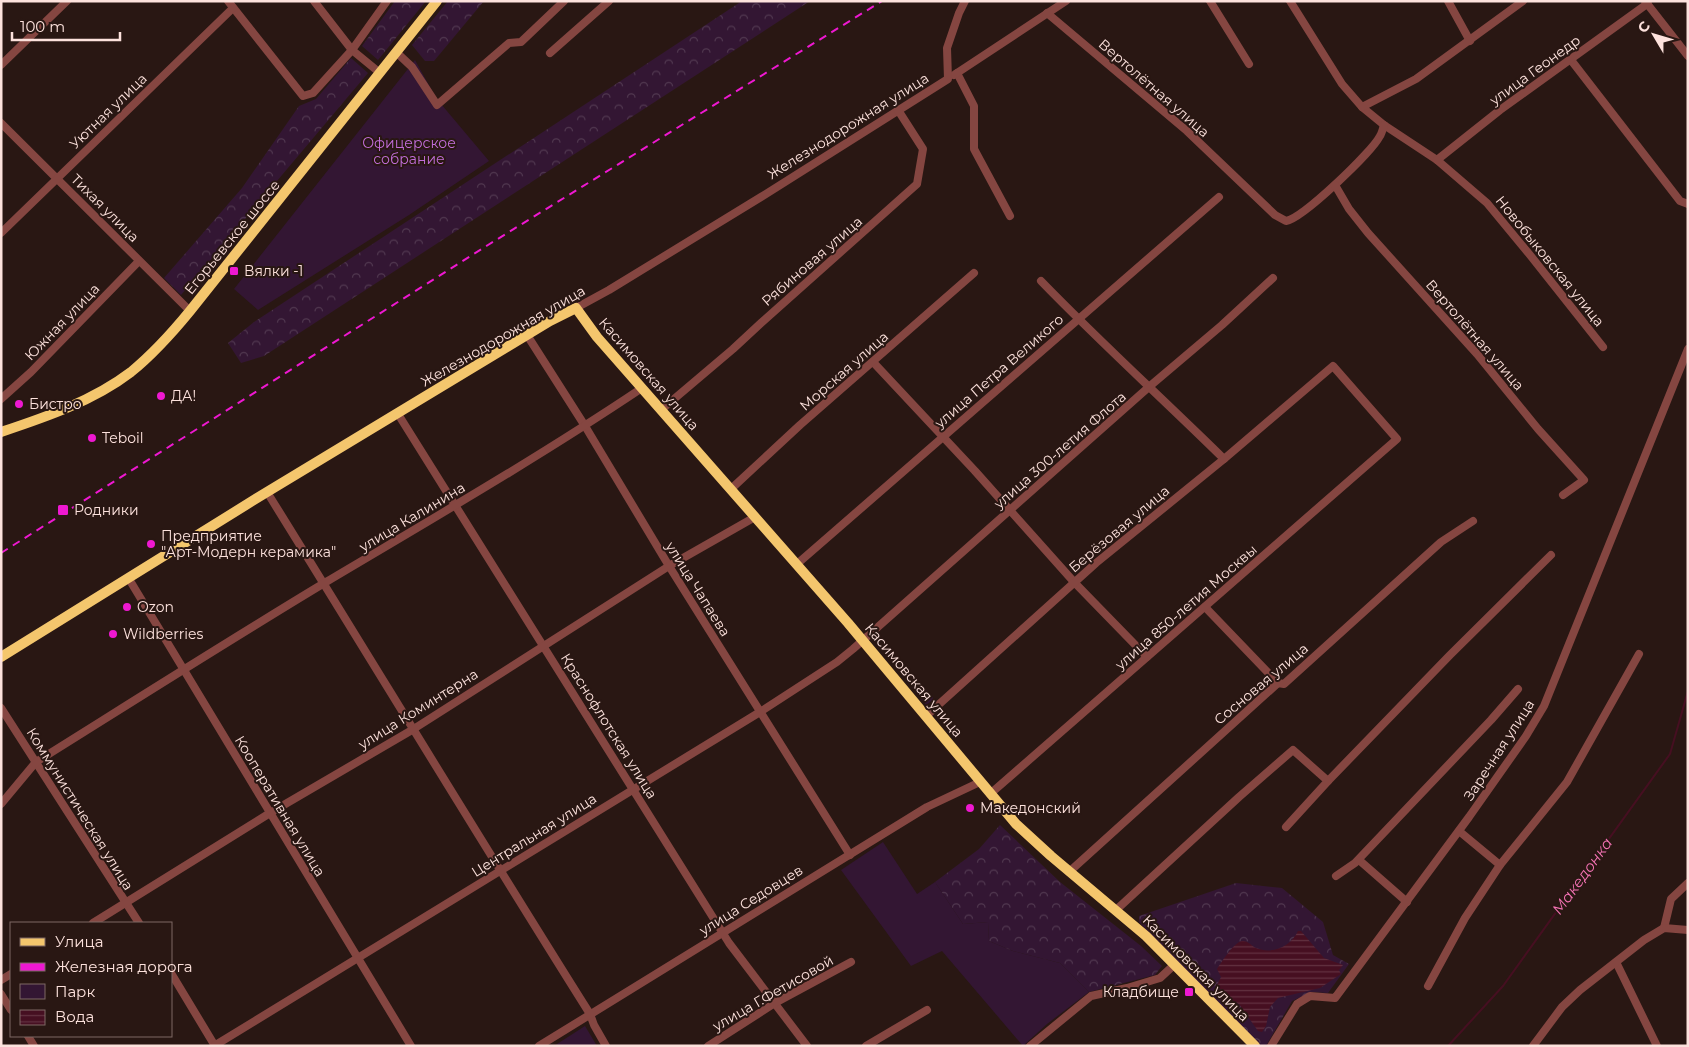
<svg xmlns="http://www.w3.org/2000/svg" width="1689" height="1047" font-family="Montserrat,sans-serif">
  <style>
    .green { fill: #331633 }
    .forest { fill: url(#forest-crowns) }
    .water { fill: url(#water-rules) }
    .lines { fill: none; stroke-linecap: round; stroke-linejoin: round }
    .stream { stroke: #460f21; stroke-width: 2 }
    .minor { stroke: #854641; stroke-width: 8 }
    .major { stroke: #f4c66d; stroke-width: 10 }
    .rail { stroke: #ee18d1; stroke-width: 2; stroke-dasharray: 8 6; stroke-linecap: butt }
    .poi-dot { fill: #ee18d1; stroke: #291713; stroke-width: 2 }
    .labels { text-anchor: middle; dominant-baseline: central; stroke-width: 4; stroke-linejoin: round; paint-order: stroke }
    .street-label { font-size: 14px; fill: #fde2dd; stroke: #291713 }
    .park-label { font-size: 14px; fill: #c16dd9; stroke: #291713 }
    .poi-label { font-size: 14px; fill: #fde2dd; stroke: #291713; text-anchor: start }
    .water-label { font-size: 15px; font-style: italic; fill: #f573b4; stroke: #291713 }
  </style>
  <defs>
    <pattern id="forest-crowns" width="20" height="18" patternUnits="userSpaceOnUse" patternTransform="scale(1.25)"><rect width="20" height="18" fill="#331633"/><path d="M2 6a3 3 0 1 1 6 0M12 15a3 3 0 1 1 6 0" fill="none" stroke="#513850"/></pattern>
    <pattern id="water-rules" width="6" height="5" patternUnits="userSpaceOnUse" patternTransform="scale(1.25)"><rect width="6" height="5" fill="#460f21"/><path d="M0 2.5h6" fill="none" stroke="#623241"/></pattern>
  </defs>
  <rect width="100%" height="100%" fill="#291713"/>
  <g class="green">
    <polygon points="415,60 436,98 489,161 409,215 258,310 234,289"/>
    <polygon points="919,681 934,699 926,705 912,687"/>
    <polygon points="883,842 917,894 935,882 963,924 988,922 989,941 1013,951 1060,963 1089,992 1047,1024 1023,1046 942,951 911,966 841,870"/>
    <polygon points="585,1026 597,1046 554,1046"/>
  </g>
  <g class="forest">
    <polygon points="395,1 426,1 378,60 362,46"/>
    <polygon points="448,1 484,1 434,61 425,61 412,45"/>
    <polygon points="742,1 810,1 264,356 241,363 228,343 254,322"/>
    <polygon points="351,58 368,73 181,295 164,278 242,188 299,106 316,99"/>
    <polygon points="1000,825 1060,882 1141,946 1162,966 1155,975 1089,992 1060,963 1013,951 989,941 988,922 963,924 935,882 979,849"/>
    <polygon points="1236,883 1282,888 1323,922 1333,955 1349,964 1328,993 1312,992 1292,1001 1266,1046 1261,1046 1139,922 1139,916"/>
  </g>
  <path class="water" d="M1298,931h3l23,27 19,7 -4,5 2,4 -21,14 -42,10 -8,9 -4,19 -4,6 -4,-1 -19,-27 -12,-7 -10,-12 4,-8 -4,-8c4,-6 17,-27 25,-28 5,-1 10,5 14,7 17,7 35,-2 42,-17z"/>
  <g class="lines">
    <polyline class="stream" points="1448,1046 1503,986 1670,754 1688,691"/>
    <g class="minor">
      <polyline points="228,1 303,96 313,93 352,50 387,1"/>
      <polyline points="314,1 352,50 380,73"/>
      <polyline points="1210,1 1249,64"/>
      <polyline points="1290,1 1342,84 1362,107 1384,125 1437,160 1487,203 1530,255 1603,347"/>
      <polyline points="1448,1 1470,41"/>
      <polyline points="1645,1 1688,56"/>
      <path d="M1047,13l140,118 88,84 11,6c17,-3 85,-68 94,-85 2,-3 3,-8 4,-11"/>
      <polyline points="396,52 412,67 437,105 509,43 521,42 564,1"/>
      <polyline points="550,53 609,1"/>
      <polyline points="1571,60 1680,201 1688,204"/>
      <polyline points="1,65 67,1"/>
      <polyline points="957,73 974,106 974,149 1010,216"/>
      <polyline points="954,75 1066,1"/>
      <polyline points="1362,107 1416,79 1523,1"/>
      <polyline points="1,123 190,311"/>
      <polyline points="1437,160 1500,110 1647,4 1648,1"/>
      <polyline points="1335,185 1349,209 1368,233 1477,354 1538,429 1584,480 1563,495"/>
      <polyline points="1,233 233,8"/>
      <path d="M1041,281c59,61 122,118 183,178"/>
      <polyline points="576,308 609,290 761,197 948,79 947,48 959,13 965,1"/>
      <polyline points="527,335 585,426 669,566 850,855"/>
      <polyline points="873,362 975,471 1074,582 1147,657"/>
      <polyline points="1,399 31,372 139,261"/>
      <polyline points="661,410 733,349 761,323 917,184 923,149 898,110"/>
      <polyline points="398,414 729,943 807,1046"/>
      <polyline points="731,489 800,425 974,273"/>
      <path d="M267,492c108,174 214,349 323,522l4,11 12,21"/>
      <polyline points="797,564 1219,197"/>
      <polyline points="129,579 411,1046"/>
      <polyline points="1205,607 1278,683"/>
      <polyline points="1,708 139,923"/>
      <polyline points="926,716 1096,563 1224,459 1333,366 1397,439 990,794"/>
      <polyline points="1328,781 1450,655 1551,555"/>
      <path d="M1,804l35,-42c96,-60 192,-121 290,-180 106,-63 213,-125 316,-194"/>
      <polyline points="1359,860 1407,902"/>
      <polyline points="1500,865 1567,782 1639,654"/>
      <polyline points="1069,872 1278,683 1284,684 1441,542 1473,521"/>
      <polyline points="1336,876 1355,863 1491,720 1518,689"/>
      <polyline points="1116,910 1239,797 1293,750 1328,781 1286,827"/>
      <polyline points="93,923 270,813 412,730 669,566 755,517"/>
      <polyline points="1664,928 1671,899 1688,883"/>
      <polyline points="1616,962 1657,1046"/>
      <polyline points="171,973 215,1046"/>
      <polyline points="1,980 11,974"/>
      <polyline points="1428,986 1465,918 1500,865 1459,831"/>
      <polyline points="1,994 11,1010"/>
      <polyline points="28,1036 34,1046"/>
      <polyline points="214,1046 760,712 837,662 853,649 1150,386 1222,325 1273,278"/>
      <polyline points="539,1046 927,807 980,782"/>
      <polyline points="708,1046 775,1003 851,962"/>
      <polyline points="866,1046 927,1010"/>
      <polyline points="1030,1046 1091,996 1127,988 1160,978 1174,965"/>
      <polyline points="1271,1046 1297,1004 1310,996 1335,998 1469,817 1526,736 1544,706 1688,349"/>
      <polyline points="1533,1046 1562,1007 1580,990 1644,940 1664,928 1688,930"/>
    </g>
    <g class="major">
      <path d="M1,432c45,-15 92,-31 130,-60 22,-18 41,-39 59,-61l247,-310"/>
      <polyline points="1,657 262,495 550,321 576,308 597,337 848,623 1016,824 1051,856 1146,936 1255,1046"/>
    </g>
    <polyline class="rail" points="1,553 488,245 882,1"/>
  </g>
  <g class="poi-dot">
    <rect x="229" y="266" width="10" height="10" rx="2.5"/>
    <circle cx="161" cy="396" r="5"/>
    <circle cx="19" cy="404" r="5"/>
    <circle cx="92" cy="438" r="5"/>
    <rect x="57" y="504" width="12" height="12" rx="2.5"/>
    <circle cx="151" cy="544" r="5"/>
    <circle cx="127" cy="607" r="5"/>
    <circle cx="113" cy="634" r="5"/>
    <circle cx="970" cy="808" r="5"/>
    <rect x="1184" y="987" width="10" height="10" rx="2.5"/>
  </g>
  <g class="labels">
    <g class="street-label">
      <text transform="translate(1535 70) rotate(-36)">улица Геонедр</text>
      <text transform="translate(1154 88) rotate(41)">Вертолётная улица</text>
      <text transform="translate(108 111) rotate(-44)">Уютная улица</text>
      <text transform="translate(848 126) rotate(-32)">Железнодорожная улица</text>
      <text transform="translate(105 208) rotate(45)">Тихая улица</text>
      <text transform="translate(232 237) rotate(-51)">Егорьевское шоссе</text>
      <text transform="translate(812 261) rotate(-41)">Рябиновая улица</text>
      <text transform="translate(1550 261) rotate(51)">Новобыковская улица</text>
      <text transform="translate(62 322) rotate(-46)">Южная улица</text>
      <text transform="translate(1475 335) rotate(49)">Вертолётная улица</text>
      <text transform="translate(503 336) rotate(-30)">Железнодорожная улица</text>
      <text transform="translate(844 371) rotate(-41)">Морская улица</text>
      <text transform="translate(999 371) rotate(-41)">улица Петра Великого</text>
      <text transform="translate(649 374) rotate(49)">Касимовская улица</text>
      <text transform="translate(1060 450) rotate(-41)">улица 300-летия Флота</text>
      <text transform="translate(412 517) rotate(-31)">улица Калинина</text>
      <text transform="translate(1119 529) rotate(-40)">Берёзовая улица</text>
      <text transform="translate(698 589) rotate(58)">улица Чапаева</text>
      <text transform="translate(1186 607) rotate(-41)">улица 850-летия Москвы</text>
      <text transform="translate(914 680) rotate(50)">Касимовская улица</text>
      <text transform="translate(1261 684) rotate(-40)">Сосновая улица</text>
      <text transform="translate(418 709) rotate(-32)">улица Коминтерна</text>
      <text transform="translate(609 726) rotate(58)">Краснофлотская улица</text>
      <text transform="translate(1499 750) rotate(-57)">Заречная улица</text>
      <text transform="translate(280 806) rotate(59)">Кооперативная улица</text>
      <text transform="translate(80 809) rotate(58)">Коммунистическая улица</text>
      <text transform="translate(534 835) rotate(-32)">Центральная улица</text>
      <text transform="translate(751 900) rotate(-32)">улица Седовцев</text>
      <text transform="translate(1196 968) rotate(45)">Касимовская улица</text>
      <text transform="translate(773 993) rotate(-30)">улица Г.Фетисовой</text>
    </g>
    <g class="park-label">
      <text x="409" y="143">Офицерское<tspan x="409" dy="16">собрание</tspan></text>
    </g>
    <g class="poi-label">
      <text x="244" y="271">Вялки -1</text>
      <text x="171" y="396">ДА!</text>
      <text x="29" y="404">Бистро</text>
      <text x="102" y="438">Teboil</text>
      <text x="74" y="510">Родники</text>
      <text x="161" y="536">Предприятие<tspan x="161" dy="16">"Арт-Модерн керамика"</tspan></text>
      <text x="137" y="607">Ozon</text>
      <text x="123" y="634">Wildberries</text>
      <text x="980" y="808">Македонский</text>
      <text x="1179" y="992" text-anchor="end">Кладбище</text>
    </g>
    <g class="water-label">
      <text transform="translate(1582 876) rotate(-54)">Македонка</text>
    </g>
  </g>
  <rect width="1689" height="1047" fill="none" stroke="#fde2dd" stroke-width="5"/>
  <rect x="10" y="922" width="162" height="115" fill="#291713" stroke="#7e6864"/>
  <rect x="20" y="938" width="25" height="8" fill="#f4c66d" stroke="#7e6864"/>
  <text x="55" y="947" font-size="15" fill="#fde2dd">Улица</text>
  <rect x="20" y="963" width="25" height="8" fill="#ee18d1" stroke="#7e6864"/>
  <text x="55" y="972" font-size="15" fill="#fde2dd">Железная дорога</text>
  <rect x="20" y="984" width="25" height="15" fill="#331633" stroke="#7e6864"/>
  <text x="55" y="997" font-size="15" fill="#fde2dd">Парк</text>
  <rect x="20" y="1010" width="25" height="15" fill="url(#water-rules)" stroke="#7e6864"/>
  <text x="55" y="1022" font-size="15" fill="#fde2dd">Вода</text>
  <g transform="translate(1654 35) rotate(308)" stroke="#291713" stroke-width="4" paint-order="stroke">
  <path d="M0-4L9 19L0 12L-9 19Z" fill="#fde2dd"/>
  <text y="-8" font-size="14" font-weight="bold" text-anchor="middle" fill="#fde2dd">С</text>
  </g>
  <path d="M12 32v8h108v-8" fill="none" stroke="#fde2dd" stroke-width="2.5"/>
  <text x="20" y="32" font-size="15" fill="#fde2dd" stroke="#291713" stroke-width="4" paint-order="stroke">100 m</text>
</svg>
